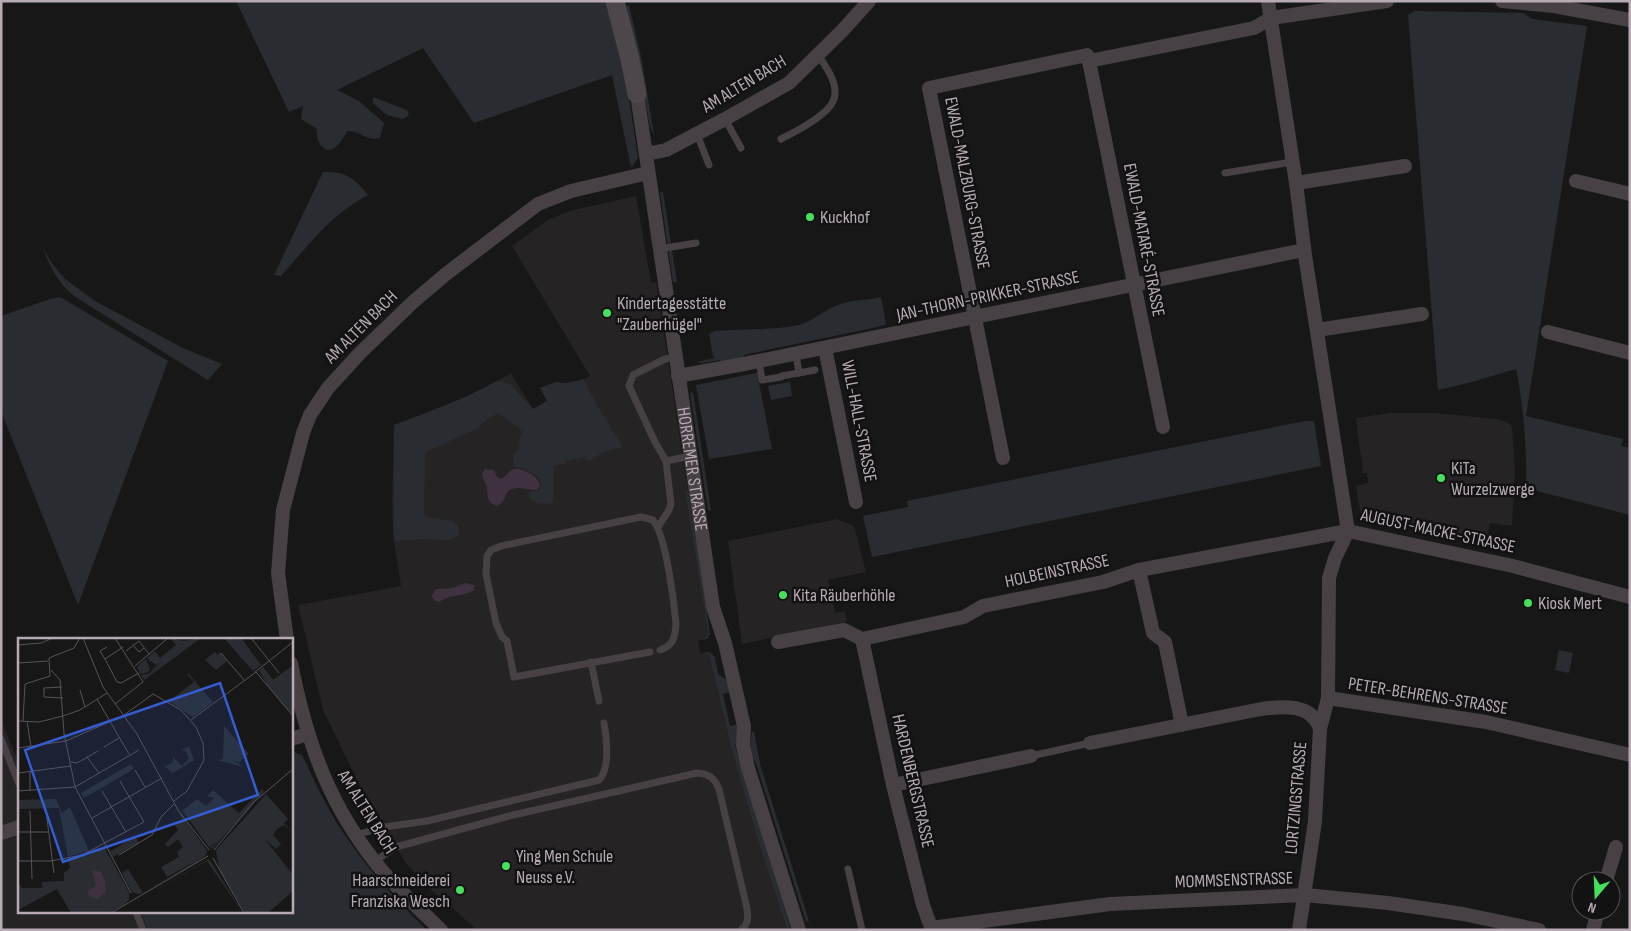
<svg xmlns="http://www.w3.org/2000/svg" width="1631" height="931" font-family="'Sofia Sans Condensed',sans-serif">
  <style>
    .built { fill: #252324 }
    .green { fill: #292d32 }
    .water { fill: #3f3140 }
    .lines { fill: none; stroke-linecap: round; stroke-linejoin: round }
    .lane { stroke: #474145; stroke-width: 7 }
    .street { stroke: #474145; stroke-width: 14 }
    .secondary { stroke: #4d464b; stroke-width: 19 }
    .poi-dot { fill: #47e05e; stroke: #131213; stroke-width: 2 }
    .labels { text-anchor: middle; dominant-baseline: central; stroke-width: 5; stroke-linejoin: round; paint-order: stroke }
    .street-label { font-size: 18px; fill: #b7aab5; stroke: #131213 }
    .poi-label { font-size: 18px; fill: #b7aab5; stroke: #131213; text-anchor: start }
    .inset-road { fill: none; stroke: #585257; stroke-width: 1 }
    .view { fill: #345cd3; fill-opacity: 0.15; stroke: #345cd3; stroke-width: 2.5 }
    .inset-edge { fill: none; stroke: #b7aab5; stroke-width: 2.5 }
  </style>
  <rect width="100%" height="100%" fill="#181718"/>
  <g class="built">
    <polygon points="636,196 651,283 656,282 688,490 685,491 708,634 705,638 698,640 700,653 709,654 733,755 757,837 787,930 477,930 425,884 406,863 359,784 323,710 298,605 401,586 393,535 392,498 394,425 476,393 511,373 549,436 597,405 584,379 590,376 512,246 548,220 569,211"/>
    <polygon points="1390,413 1435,413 1497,419 1510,424 1512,426 1515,471 1512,526 1490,523 1486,543 1428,530 1423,531 1364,519 1361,516 1356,486 1368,483 1367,473 1363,473 1356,418"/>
    <polygon points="837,519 854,526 866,572 828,580 835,613 845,611 847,622 742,644 728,541"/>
    <polygon points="1,720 19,764 19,912 141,912 148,930 1,930"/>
  </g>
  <g class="green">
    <path d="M236,1h371l16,57 15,100 -7,10 -19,-93 -138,48 -51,-75 -86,42 22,11 25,22 -4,15c-12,4 -21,-8 -33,-7 -5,10 -16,28 -27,13 -4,-5 -2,-11 -4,-16l-15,-9 2,-13 -14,6z"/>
    <polygon points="629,5 642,61 654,135 650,127 637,53 625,7"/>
    <path d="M1415,11l109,2 8,6 55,7 -61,390 97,23 -2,7 9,2v67l-104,-27c1,-40 -2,-80 -10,-119l-48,14 -30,7 -30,-375z"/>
    <polygon points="373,97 407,110 409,115 403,119 387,115 373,103"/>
    <path d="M323,172c24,0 30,5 45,23 -36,18 -61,52 -87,81l-7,-1z"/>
    <polygon points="660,192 663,192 677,282 673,282"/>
    <path d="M43,248l10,17 12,14 30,22 88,47 39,16 -14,16 -134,-84c-16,-13 -24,-29 -31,-48z"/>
    <polygon points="60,297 168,361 78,605 1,411 1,316 50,299"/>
    <path d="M881,297l5,27 -4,2 -134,28 -5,2 1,5 -22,5 -2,-6 -19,3 -5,-1 19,-4 -2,-2 -4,-22 6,-3c27,-3 57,0 84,-6 15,-4 28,-18 45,-22 12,-4 25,-2 37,-6z"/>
    <polygon points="757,373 772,449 709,459 696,385"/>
    <path d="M584,379l13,26 26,42 -20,5 -11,8 -6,1 -1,-4 -20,4v3l-11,2 -1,35 -3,3 -12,-1 -8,-4 -2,-7 12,-2c6,-16 -15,-20 -26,-24l-1,-11 7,-9 -1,-5 3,-9 -3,-4 -21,-15 -16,10 -2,4 -54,25 -1,6 -1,56 3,3 26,4 6,7v6l-4,4 -6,2 -24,-1 -31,2v-116c36,-13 70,-26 103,-44l13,3 23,25 14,-8 -7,-13 16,-6 10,1z"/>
    <polygon points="790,382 792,396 771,400 768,386"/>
    <polygon points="693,392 711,510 708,511 690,393"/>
    <polygon points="1305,421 1314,421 1321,466 872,557 863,516 908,507 907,501"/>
    <polygon points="688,490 696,541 698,543 699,548 698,550 710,634 707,639 698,640 705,638 708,634 685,491"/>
    <polygon points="1559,650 1573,653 1569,673 1555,670"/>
    <polygon points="709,652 715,657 718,674 728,681 732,692 723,694 730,726 739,724 739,739 735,745 791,930 787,930 757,837 733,755 709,654 700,653"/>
    <path d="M754,731l6,33 49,157 -3,1 -50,-159c-7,-10 -6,-20 -4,-31z"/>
    <path d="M291,751l11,4c8,16 15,33 24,49 26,48 62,88 101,126h-279l-7,-18h150z"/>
  </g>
  <g class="water">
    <path d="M485,469l9,1 3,7 4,2c5,-2 8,-9 13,-10 10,-1 25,7 26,17l-3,4c-8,1 -17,-4 -25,-1 -8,2 -5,13 -15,17 -12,-4 -8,-11 -11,-21 -2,-7 -7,-9 -1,-16z"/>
    <path d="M466,583l8,2v5c-11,7 -24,4 -35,12l-4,-1 -3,-5 4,-7 16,-1z"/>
  </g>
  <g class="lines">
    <g class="lane">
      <polyline points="725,119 741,148"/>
      <polyline points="697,134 709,165"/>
      <path d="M781,139c14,-7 48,-24 53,-40 5,-15 -8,-32 -16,-44"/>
      <polyline points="1225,173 1292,162"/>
      <polyline points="659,249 696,243"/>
      <polyline points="796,354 799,373"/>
      <polyline points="676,357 665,359 633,375 629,386 655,442 666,461 691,456"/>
      <polyline points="759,361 762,380 781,377"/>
      <polyline points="782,376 815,370"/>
      <polyline points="658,527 669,510 671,504 666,461"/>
      <path d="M650,652l-136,25 -7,-36 -5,-4 -6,-14 -10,-49 1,-18 4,-6 10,-4 140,-29 12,3c13,16 21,81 23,104 -1,14 -3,22 -16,26"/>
      <polyline points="591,662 599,701"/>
      <polyline points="1,739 19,784"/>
      <polyline points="1031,756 1090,743"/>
      <path d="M356,835l28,-8 43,-6 172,-41c11,-11 8,-42 5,-57"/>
      <path d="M375,861l21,-14 113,-31 188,-43c13,1 17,5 22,16l27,115c2,10 4,19 -5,26"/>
      <polyline points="848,869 862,930"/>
      <polyline points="136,912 143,930"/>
    </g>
    <g class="street">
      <polyline points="1268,1 1296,183 1305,255 1348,531"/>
      <polyline points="1502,1 1554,6 1630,20"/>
      <polyline points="1089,61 1163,427"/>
      <path id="s1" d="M637,94l76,513 12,36 19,83 -1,19 5,23 51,162"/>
      <polyline points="646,154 666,150 725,119 789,83 842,31 869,1"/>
      <polyline points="1576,181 1630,194"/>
      <polyline points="1296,183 1405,166"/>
      <polyline points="1317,330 1422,314"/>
      <polyline points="1548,332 1630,353"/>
      <polyline points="825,348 856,502"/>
      <polyline points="678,376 744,364 1304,250"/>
      <polyline points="1003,458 929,88 1087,55 1089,61 1254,28 1271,18 1387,1"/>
      <polyline points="1139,570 1153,633 1165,642 1182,725"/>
      <polyline points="862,639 893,785 923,905 932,930"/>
      <polyline points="287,640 278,573 283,510 303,433 310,415 328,388 360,353 413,302 446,274 538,204 571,191 648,173"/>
      <polyline points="778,642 844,630 862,639 964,617 983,606 1103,582 1139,570 1348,531 1513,566 1630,597"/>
      <path d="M291,663c16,81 39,146 93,210 18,20 37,38 57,57"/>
      <polyline points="1328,698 1486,722 1630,755"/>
      <polyline points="291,739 308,734"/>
      <path d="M1090,743l171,-34c21,-3 51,-6 59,20"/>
      <polyline points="893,785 1031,756"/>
      <polyline points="1,833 19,827"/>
      <polyline points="1606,881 1616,847"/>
      <polyline points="931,928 1110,904 1305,895 1388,903 1463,914 1539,930"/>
      <polyline points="1299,930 1315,821 1320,729 1328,698 1329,578 1335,558 1348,531"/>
      <polyline points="1593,930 1598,911"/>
    </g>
    <polyline class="secondary" points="615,1 630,59 637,94"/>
  </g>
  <g class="poi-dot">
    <circle cx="810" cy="217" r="5"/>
    <circle cx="607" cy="313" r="5"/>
    <circle cx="1441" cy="478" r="5"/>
    <circle cx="783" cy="595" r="5"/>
    <circle cx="1528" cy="603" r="5"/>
    <circle cx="506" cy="866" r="5"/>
    <circle cx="460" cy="890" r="5"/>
  </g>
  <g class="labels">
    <g class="street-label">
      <text transform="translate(744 84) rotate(-31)">AM ALTEN BACH</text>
      <text transform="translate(967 183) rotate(79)">EWALD-MALZBURG-STRASSE</text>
      <text transform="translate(1144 240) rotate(79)">EWALD-MATARÉ-STRASSE</text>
      <text transform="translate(988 296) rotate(-12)">JAN-THORN-PRIKKER-STRASSE</text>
      <text transform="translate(361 327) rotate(-45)">AM ALTEN BACH</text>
      <text transform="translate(859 421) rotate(79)">WILL-HALL-STRASSE</text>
      <text stroke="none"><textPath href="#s1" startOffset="379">HORREMER STRASSE</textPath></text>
      <text transform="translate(1438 531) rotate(12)">AUGUST-MACKE-STRASSE</text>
      <text transform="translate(1057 571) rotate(-12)">HOLBEINSTRASSE</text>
      <text transform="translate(1428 696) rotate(9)">PETER-BEHRENS-STRASSE</text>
      <text transform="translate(913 781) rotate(77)">HARDENBERGSTRASSE</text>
      <text transform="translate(1296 798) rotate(-85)">LORTZINGSTRASSE</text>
      <text transform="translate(367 812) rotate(58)">AM ALTEN BACH</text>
      <text transform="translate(1234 880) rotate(-2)">MOMMSENSTRASSE</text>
    </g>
    <g class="poi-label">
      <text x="820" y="217">Kuckhof</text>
      <text x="617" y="303">Kindertagesstätte<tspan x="617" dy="21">"Zauberhügel"</tspan></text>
      <text x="1451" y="468">KiTa<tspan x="1451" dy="21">Wurzelzwerge</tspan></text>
      <text x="793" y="595">Kita Räuberhöhle</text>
      <text x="1538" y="603">Kiosk Mert</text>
      <text x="516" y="856">Ying Men Schule<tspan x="516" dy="21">Neuss e.V.</tspan></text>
      <text x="450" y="880" text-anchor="end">Haarschneiderei<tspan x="450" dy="21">Franziska Wesch</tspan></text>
    </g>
  </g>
  <g transform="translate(18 638)">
    <rect width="275" height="275" fill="#181718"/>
    <path d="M152,0l13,3 18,-3 -57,42 -3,-5 7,-1 14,-13 -16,12 -6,1 -3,-8 9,-7 4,11 6,-5 -9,-7 8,-7 5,7 16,-13zM206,0h17l20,27 -8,6zM197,14l3,3 2,-3 7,9 -11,9 -11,-10zM275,27v50l-26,-30 -8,-15 4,-3 10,13zM169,36h2l24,28 -20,15 -24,-16 25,-19zM206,88l25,28 -10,8 -8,-2 7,3 5,4 -26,-7 6,-1zM171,108l5,14 -21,13 -8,-6 8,-5v-5l9,9 7,-8 -3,-7 -5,-1zM113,126l3,4 -5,4 -45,26 -3,-5zM244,151l2,3 -52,57 -2,-1 7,-6 -8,5 -33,-45 6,9 15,-12 9,7 8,-8 -7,-2 6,-6 26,23zM248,156l22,25 -4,4 9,10 -9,-8 -7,4 -4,6 8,9 -5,5 -12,-11 29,37v16l-25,22h-23l-26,-44 -3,-19zM38,161l6,14 8,-6 19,44 -21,6 -9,-49 -41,1v-9zM157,167l32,46 -2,5 -38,21 -6,-10 18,-10 -2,-5 6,-5 -5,-8 -10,8 -3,-3 13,-14 -3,-5 8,-5zM117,198l4,7 -26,14 -6,-12 4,6zM86,209l25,45v8l-6,5 -14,8h-38l-14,-24 -39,21v-27l4,5h20v-6l22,-1v-8l6,-5 -2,-9 23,-5zM187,218l-8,6 -52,30 -6,2 -7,-2 -10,-19 6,-4 15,24zM191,221l34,54 -36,-52 -63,35z" fill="#292d32"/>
    <path d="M74,232l9,2 4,9 1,11 -9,7 -8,-3 -1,-5 8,-5z" fill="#3f3140"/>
    <path class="inset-road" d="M65,0l20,49 34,47 41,76M97,0l28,44 -28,22M233,0l28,35M0,7l23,-2 12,-5M115,7l6,7 5,-4M105,9l-18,12 12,23 4,1 18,-10M108,13l13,-10 10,13M203,15l23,27M87,21l-5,-8 7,-4M0,25l30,-2M117,28l33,-28M33,32l9,10 4,53 11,54 56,106M237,34l38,-30M44,49l-18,1v9l19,1M62,52l5,17M79,61l32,55M106,77l29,-21 28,16 15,17 7,16 1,17 -17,31 -13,10M173,82l65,-48 37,44M0,83l21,1 24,-6 17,-6 27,-17M5,83l2,-37 25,-8 -1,-18 25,-10 6,-10M9,83l4,26M86,109l15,-9M0,110l48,-7 43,-19M69,119l12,16M53,124l6,1 21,-12M117,132l10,17M12,134v19M0,135l53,-7M0,153l57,-4 64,-37M84,153l24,41M160,172l31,40M12,173l2,68M28,173l8,62M74,180l70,-40M0,194h30M196,212l40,-48 39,-33M101,217l33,-20 9,-18 14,-14M195,220l31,55M0,223h33l31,-6 62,-33 -24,-41M93,275l97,-57"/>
    <path class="view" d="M202,45l38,112 -195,67 -38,-112z"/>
    <rect width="275" height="275" class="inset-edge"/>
  </g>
  <rect width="1631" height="931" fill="none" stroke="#b7aab5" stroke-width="5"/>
  <g transform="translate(1596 896) rotate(199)"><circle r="24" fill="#131213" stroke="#554f54"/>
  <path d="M0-4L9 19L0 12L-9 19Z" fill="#47e05e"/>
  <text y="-8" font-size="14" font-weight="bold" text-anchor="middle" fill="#b7aab5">N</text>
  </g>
</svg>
